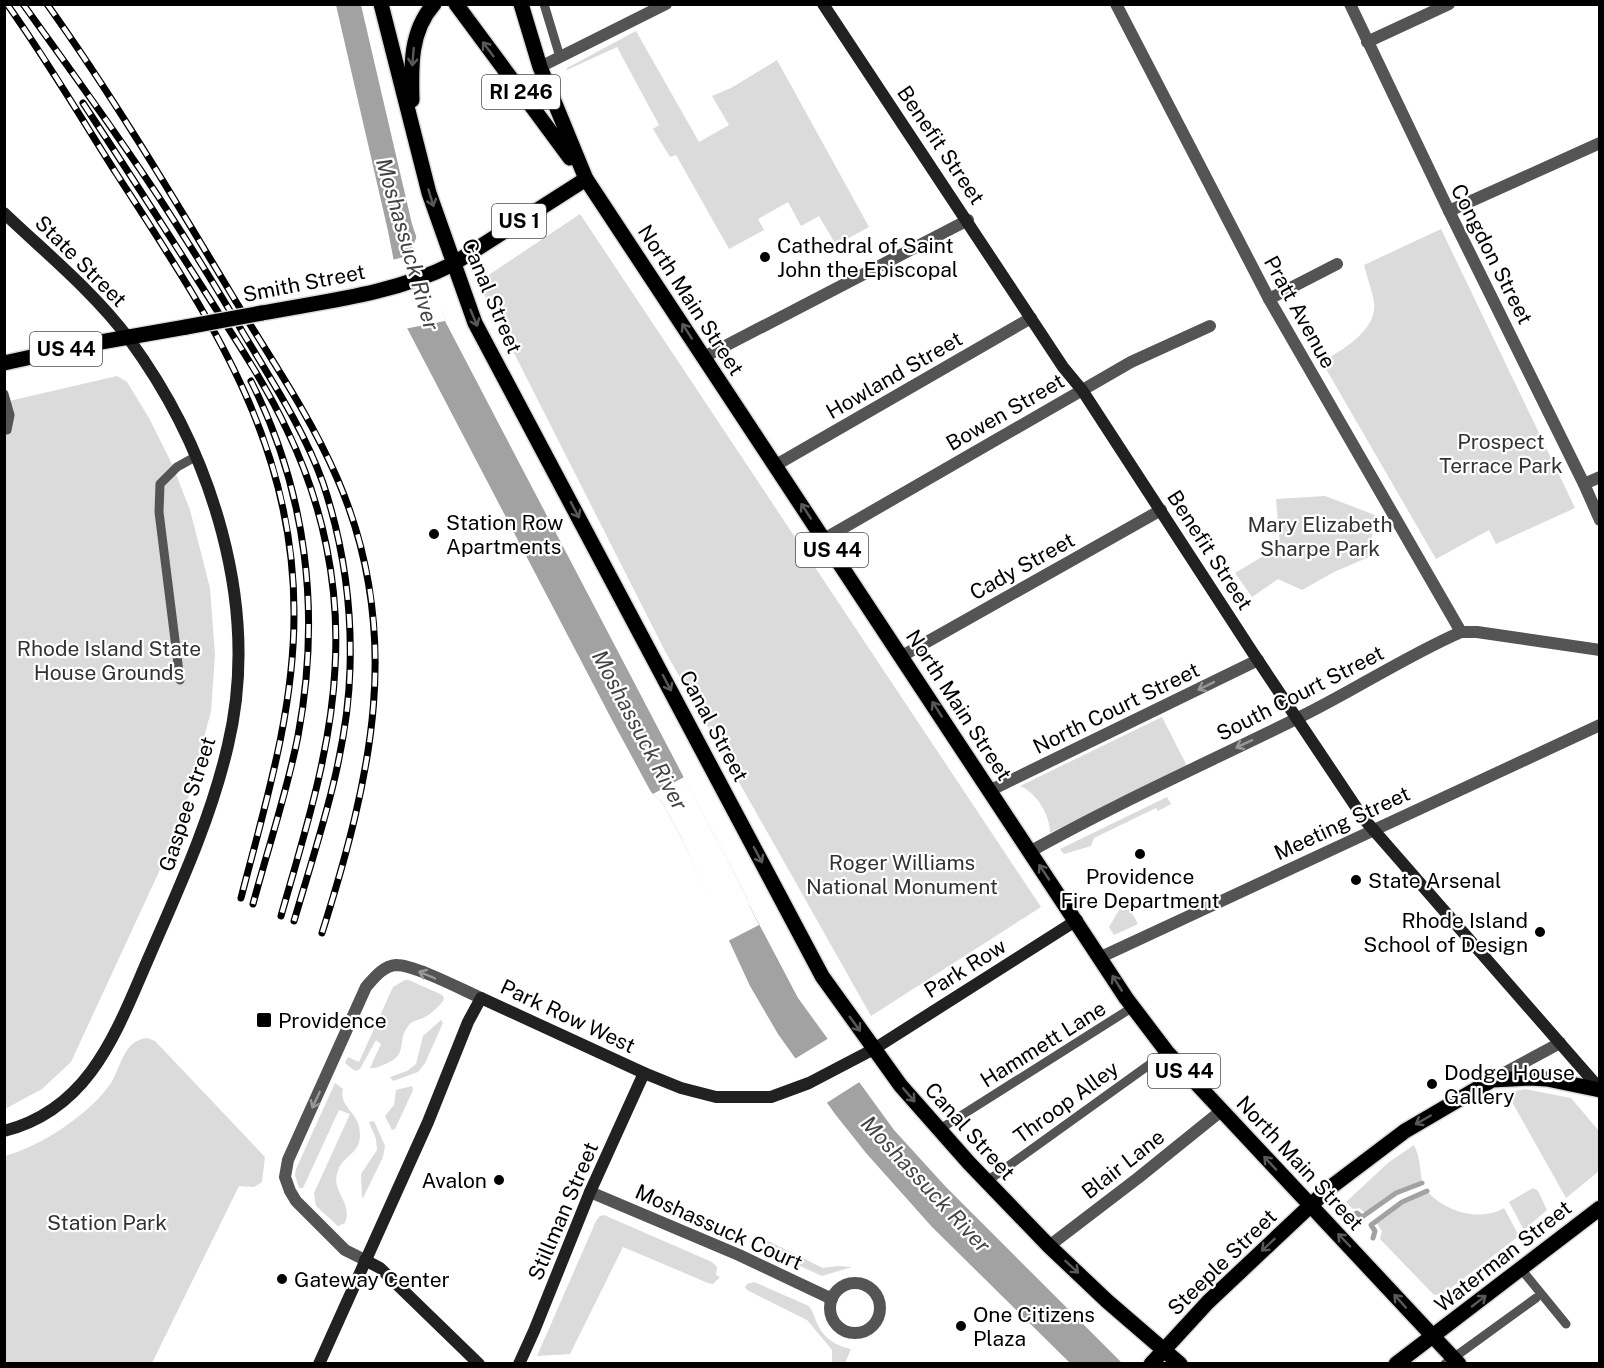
<svg xmlns="http://www.w3.org/2000/svg" width="1604" height="1368" font-family="'Public Sans',sans-serif">
  <style>
    .green { fill: #dbdbdb }
    .water { fill: #a2a2a2 }
    .pier { fill: #fff }
    .lines { fill: none; stroke-linecap: round; stroke-linejoin: round }
    .stream { stroke: #a2a2a2; stroke-width: 5 }
    .primary-casing { stroke: #dbdbdb; stroke-width: 18 }
    .lane { stroke: #545454; stroke-width: 9 }
    .street { stroke: #545454; stroke-width: 12 }
    .secondary { stroke: #212121; stroke-width: 12 }
    .primary { stroke: #000; stroke-width: 15 }
    .rail-casing { stroke: #000; stroke-width: 7 }
    .rail { stroke: #fff; stroke-width: 4.5; stroke-dasharray: 14; stroke-linecap: butt }
    .primary-bridge-casing { stroke: #dbdbdb; stroke-width: 18; stroke-linecap: butt }
    .primary-bridge { stroke: #000; stroke-width: 15 }
    .oneway { stroke: #595959 }
    .oneway2 { stroke: #989898 }
    .poi-dot { fill: #000; stroke: #fff; stroke-width: 2 }
    .labels { text-anchor: middle; dominant-baseline: central; stroke-width: 4.5; stroke-linejoin: round; paint-order: stroke }
    .shield { fill: #fff; stroke: #4c4c4c; stroke-width: 1.5 }
    .shield-label { font-size: 20px; font-weight: bold; fill: #000 }
    .street-label { font-size: 21px; fill: #000; stroke: #fff }
    .poi-label { font-size: 21px; fill: #000; stroke: #fff; text-anchor: start }
    .park-label { font-size: 21px; fill: #323232; stroke: #fff }
    .water-label { font-size: 22px; font-style: italic; fill: #434343; stroke: #fff }
  </style>
  <rect width="100%" height="100%" fill="#fff"/>
  <g class="green">
    <polygon points="636,31 699,142 729,125 712,96 731,88 777,60 869,227 836,245 819,216 801,226 788,202 758,219 764,230 729,249 676,155 670,157 653,129 659,125 617,47 567,70 567,68"/>
    <polygon points="580,214 1041,907 871,1016 665,651 478,282"/>
    <path d="M1441,229l134,279 -79,36 -7,-14 -53,29 -114,-197c20,-12 56,-32 52,-60 -2,-12 -7,-25 -10,-37z"/>
    <polygon points="117,376 127,382 149,418 172,464 190,510 210,588 215,655 211,711 182,822 71,1062 42,1089 5,1109 5,402"/>
    <polygon points="1325,496 1375,515 1369,557 1334,572 1302,590 1278,579 1252,597 1235,573 1280,546 1276,499"/>
    <path d="M1162,717l25,49 -137,67c0,-18 -13,-40 -30,-47z"/>
    <polygon points="1167,797 1171,804 1158,811 1156,808 1094,838 1091,846 1064,854 1060,849"/>
    <polygon points="1125,900 1138,924 1114,935 1109,927"/>
    <path d="M405,980h4l33,15 2,3 -1,3c-5,6 -11,12 -18,16 -5,3 -12,3 -16,8 -14,16 2,30 -26,40 -5,2 -8,4 -13,3l11,-24 -5,-4 -16,29 -5,2 -10,-8 3,-6 11,5 34,-75z"/>
    <polygon points="441,1020 443,1023 425,1063 418,1072 393,1081 390,1077 407,1071 416,1064 423,1036"/>
    <path d="M147,1038l8,3 110,116 -3,25 -8,5 -15,-1 -87,177h-147v-207c33,-10 62,-28 88,-52 6,-6 13,-14 18,-21 11,-18 12,-42 36,-45z"/>
    <path d="M335,1083l8,6c-4,16 12,22 16,37 6,30 -17,26 -22,48 -5,18 16,29 8,49l-7,3 -22,-20 -2,-13 36,-79 -11,-4 -36,78h-4l-4,-13 1,-6z"/>
    <polygon points="412,1086 413,1090 395,1129 392,1130 385,1116 394,1105 396,1090"/>
    <polygon points="1525,1089 1571,1098 1599,1131 1599,1171 1566,1198 1507,1093"/>
    <polygon points="374,1121 385,1146 383,1157 363,1198 362,1197 361,1174 377,1150 376,1139 369,1122"/>
    <path d="M1414,1145c6,12 6,24 8,38l-26,10 -29,21 -8,-6 -6,1 -7,-7 43,-40z"/>
    <polygon points="1533,1188 1538,1191 1547,1210 1524,1230 1509,1202"/>
    <path d="M1427,1191c18,21 53,31 77,17l15,28 -76,58 -9,1 -54,-56 2,-8 -6,-9 26,-20z"/>
    <polygon points="604,1215 712,1262 717,1267 716,1275 720,1277 713,1284 708,1283 623,1247 570,1354 537,1356 596,1221 600,1216"/>
    <polygon points="766,1240 823,1268 837,1266 852,1267 822,1276 767,1251 764,1245"/>
    <path d="M754,1282l55,24c4,5 5,11 8,17 6,15 19,23 34,26l-6,14h-13v-13l-25,-30 -60,-30 -2,-3 2,-3z"/>
  </g>
  <polygon class="water" points="336,5 361,5 412,224 445,321 748,900 748,903 798,998 894,1130 946,1187 1122,1363 1070,1363 932,1227 866,1153 835,1114 778,1034 750,986 682,839 662,802 651,792 612,720 407,328 388,231"/>
  <g class="pier">
    <polygon points="418,233 445,321 404,329 392,260 404,257 411,251"/>
    <polygon points="684,777 748,900 748,903 759,925 728,941 682,839 662,802 653,794"/>
    <polygon points="829,1038 861,1081 825,1104 793,1060"/>
  </g>
  <g class="lines">
    <g class="stream">
      <polyline points="1353,1215 1357,1213 1362,1217 1396,1193 1422,1183"/>
      <polyline points="1373,1238 1375,1231 1371,1225 1402,1202 1427,1191"/>
    </g>
    <defs>
      <g id="primary">
        <polyline points="381,4 429,193 475,323 822,976 901,1086 969,1163 1049,1246 1107,1301 1180,1364"/>
        <polyline points="456,4 570,158"/>
        <polyline points="521,4 540,67 586,179 1126,998 1167,1052 1459,1364"/>
        <path d="M412,100c-1,-34 -2,-69 22,-96"/>
        <path d="M262,313c64,-12 132,-19 191,-49l133,-85"/>
        <polyline points="4,363 95,343 186,327"/>
        <polyline points="1151,1364 1208,1302 1327,1190 1405,1131 1492,1080 1529,1078 1547,1079 1600,1090"/>
        <polyline points="1396,1364 1600,1208"/>
      </g>
    </defs>
    <use href="#primary" class="primary-casing"/>
    <g class="lane">
      <polyline points="544,4 560,57"/>
      <polyline points="4,394 10,415 7,430"/>
      <polyline points="180,680 159,512 160,484 177,467 195,457"/>
      <polyline points="940,1129 1133,1007"/>
      <polyline points="986,1182 1167,1052"/>
      <polyline points="1521,1269 1566,1324"/>
      <polyline points="1445,1364 1536,1298"/>
    </g>
    <g class="street">
      <polyline points="1116,4 1269,299 1461,632"/>
      <polyline points="1350,4 1449,211 1584,484 1600,520"/>
      <polyline points="1367,42 1449,4"/>
      <polyline points="540,67 666,4"/>
      <polyline points="1449,211 1600,143"/>
      <polyline points="1269,299 1337,264"/>
      <polyline points="704,357 968,220"/>
      <polyline points="776,465 1031,318"/>
      <polyline points="1584,484 1600,477"/>
      <polyline points="824,539 1131,362 1210,326"/>
      <polyline points="902,656 1161,510"/>
      <polyline points="991,790 1258,660"/>
      <path d="M1031,851c86,-48 176,-88 265,-132 56,-27 108,-62 165,-87h16l123,18"/>
      <polyline points="1101,957 1600,725"/>
      <polyline points="1495,1078 1560,1043"/>
      <polyline points="590,1192 739,1255 832,1299"/>
      <polyline points="1049,1246 1138,1178 1221,1111"/>
      <path d="M365,1260l-20,-10 -49,-49 -6,-10 -5,-14 3,-17 78,-173c8,-9 17,-21 30,-22 19,0 65,24 85,33"/>
      <circle cx="855" cy="1308" r="25"/>
    </g>
    <g class="secondary">
      <polyline points="823,4 1063,367 1082,390 1253,653 1364,819 1600,1089"/>
      <path d="M4,213c42,40 91,80 125,126 83,113 132,267 99,406 -17,74 -49,143 -79,212 -32,73 -58,152 -145,174"/>
      <polyline points="365,1260 380,1268 479,1364"/>
      <polyline points="319,1364 428,1122 468,1022 481,998 644,1073 681,1088 716,1097 771,1097 809,1083 874,1049 1077,920"/>
      <polyline points="519,1364 534,1331 590,1192 644,1073"/>
    </g>
    <use href="#primary" class="primary"/>
    <defs>
      <g id="rail">
        <path d="M7,4c39,55 73,112 109,169 91,141 179,267 178,442 0,97 -29,190 -53,283"/>
        <path d="M23,4c46,64 92,127 135,192 28,43 55,86 81,130 30,51 64,101 84,157 20,60 29,122 27,185 -2,87 -32,171 -56,253"/>
        <path d="M47,4c67,94 126,193 185,291 36,60 77,118 105,183 68,156 34,300 -15,455"/>
        <path d="M83,103c41,62 81,124 121,187 29,46 60,91 83,140 36,74 53,156 48,238 -4,84 -31,167 -54,248"/>
        <path d="M251,381c56,111 70,232 47,355 -11,56 -30,112 -45,168"/>
      </g>
    </defs>
    <use href="#rail" class="rail-casing"/>
    <use href="#rail" class="rail"/>
    <defs>
      <polyline id="primary-bridge" points="186,327 262,313"/>
    </defs>
    <use href="#primary-bridge" class="primary-bridge-casing"/>
    <use href="#primary-bridge" class="primary-bridge"/>
  </g>
  <defs><path id="oneway-shaft" d="M-6 0H5M1.5-3L5.5 0L1.5 3" fill="none" stroke-width="1.6" stroke-linecap="round" stroke-linejoin="round" transform="scale(1.5)"/></defs>
  <g class="oneway">
    <use href="#oneway-shaft" transform="translate(488 49) rotate(-127)"/>
    <use href="#oneway-shaft" transform="translate(413 57) rotate(95)"/>
    <use href="#oneway-shaft" transform="translate(431 198) rotate(73)"/>
    <use href="#oneway-shaft" transform="translate(474 318) rotate(67)"/>
    <use href="#oneway-shaft" transform="translate(687 331) rotate(-123)"/>
    <use href="#oneway-shaft" transform="translate(575 510) rotate(62)"/>
    <use href="#oneway-shaft" transform="translate(806 511) rotate(-123)"/>
    <use href="#oneway-shaft" transform="translate(667 683) rotate(62)"/>
    <use href="#oneway-shaft" transform="translate(937 709) rotate(-123)"/>
    <use href="#oneway-shaft" transform="translate(758 855) rotate(62)"/>
    <use href="#oneway-shaft" transform="translate(1044 872) rotate(-124)"/>
    <use href="#oneway-shaft" transform="translate(1117 983) rotate(-122)"/>
    <use href="#oneway-shaft" transform="translate(855 1024) rotate(54)"/>
    <use href="#oneway-shaft" transform="translate(909 1095) rotate(49)"/>
    <use href="#oneway-shaft" transform="translate(1423 1120) rotate(150)"/>
    <use href="#oneway-shaft" transform="translate(1270 1163) rotate(-133)"/>
    <use href="#oneway-shaft" transform="translate(1344 1240) rotate(-134)"/>
    <use href="#oneway-shaft" transform="translate(1268 1245) rotate(137)"/>
    <use href="#oneway-shaft" transform="translate(1072 1267) rotate(43)"/>
    <use href="#oneway-shaft" transform="translate(1400 1301) rotate(-132)"/>
    <use href="#oneway-shaft" transform="translate(1479 1301) rotate(-38)"/>
  </g>
  <g class="oneway2">
    <use href="#oneway-shaft" transform="translate(1206 686) rotate(154)"/>
    <use href="#oneway-shaft" transform="translate(1244 744) rotate(155)"/>
    <use href="#oneway-shaft" transform="translate(427 975) rotate(-157)"/>
    <use href="#oneway-shaft" transform="translate(316 1100) rotate(115)"/>
  </g>
  <g class="poi-dot">
    <circle cx="765" cy="257" r="6"/>
    <circle cx="434" cy="534" r="6"/>
    <circle cx="1140" cy="854" r="6"/>
    <circle cx="1356" cy="880" r="6"/>
    <circle cx="1540" cy="932" r="6"/>
    <rect x="256" y="1012" width="16" height="16" rx="3"/>
    <circle cx="1432" cy="1084" r="6"/>
    <circle cx="499" cy="1180" r="6"/>
    <circle cx="282" cy="1279" r="6"/>
    <circle cx="961" cy="1326" r="6"/>
  </g>
  <g class="labels">
    <g class="shield">
      <rect x="482" y="75" width="78" height="34" rx="4.5"/>
      <rect x="492" y="204" width="54" height="34" rx="4.5"/>
      <rect x="30" y="332" width="72" height="34" rx="4.5"/>
      <rect x="796" y="533" width="72" height="34" rx="4.5"/>
      <rect x="1148" y="1054" width="72" height="34" rx="4.5"/>
    </g>
    <g class="shield-label">
      <text x="521" y="92">RI 246</text>
      <text x="519" y="221">US 1</text>
      <text x="66" y="349">US 44</text>
      <text x="832" y="550">US 44</text>
      <text x="1184" y="1071">US 44</text>
    </g>
    <g class="street-label">
      <text transform="translate(941 145) rotate(56)">Benefit Street</text>
      <text transform="translate(1492 254) rotate(63)">Congdon Street</text>
      <text transform="translate(81 261) rotate(45)">State Street</text>
      <text transform="translate(304 283) rotate(-11)">Smith Street</text>
      <text transform="translate(492 296) rotate(67)">Canal Street</text>
      <text transform="translate(691 300) rotate(57)">North Main Street</text>
      <text transform="translate(1300 312) rotate(61)">Pratt Avenue</text>
      <text transform="translate(894 375) rotate(-30)">Howland Street</text>
      <text transform="translate(1005 412) rotate(-30)">Bowen Street</text>
      <text transform="translate(1210 550) rotate(57)">Benefit Street</text>
      <text transform="translate(1022 566) rotate(-29)">Cady Street</text>
      <text transform="translate(1300 693) rotate(-27)">South Court Street</text>
      <text transform="translate(959 705) rotate(57)">North Main Street</text>
      <text transform="translate(1116 708) rotate(-26)">North Court Street</text>
      <text transform="translate(714 726) rotate(62)">Canal Street</text>
      <text transform="translate(187 804) rotate(-72)">Gaspee Street</text>
      <text transform="translate(1342 823) rotate(-25)">Meeting Street</text>
      <text transform="translate(965 968) rotate(-32)">Park Row</text>
      <text transform="translate(568 1016) rotate(25)">Park Row West</text>
      <text transform="translate(1043 1044) rotate(-32)">Hammett Lane</text>
      <text transform="translate(1066 1102) rotate(-36)">Throop Alley</text>
      <text transform="translate(970 1131) rotate(48)">Canal Street</text>
      <text transform="translate(1300 1163) rotate(47)">North Main Street</text>
      <text transform="translate(1123 1164) rotate(-38)">Blair Lane</text>
      <text transform="translate(563 1211) rotate(-67)">Stillman Street</text>
      <text transform="translate(719 1227) rotate(24)">Moshassuck Court</text>
      <text transform="translate(1503 1256) rotate(-38)">Waterman Street</text>
      <text transform="translate(1222 1262) rotate(-44)">Steeple Street</text>
    </g>
    <g class="poi-label">
      <text x="777" y="245">Cathedral of Saint<tspan x="777" dy="24">John the Episcopal</tspan></text>
      <text x="446" y="522">Station Row<tspan x="446" dy="24">Apartments</tspan></text>
      <text x="1140" y="876" text-anchor="middle">Providence<tspan x="1140" dy="24">Fire Department</tspan></text>
      <text x="1368" y="880">State Arsenal</text>
      <text x="1528" y="920" text-anchor="end">Rhode Island<tspan x="1528" dy="24">School of Design</tspan></text>
      <text x="278" y="1020">Providence</text>
      <text x="1444" y="1072">Dodge House<tspan x="1444" dy="24">Gallery</tspan></text>
      <text x="487" y="1180" text-anchor="end">Avalon</text>
      <text x="294" y="1279">Gateway Center</text>
      <text x="973" y="1314">One Citizens<tspan x="973" dy="24">Plaza</tspan></text>
    </g>
    <g class="park-label">
      <text x="1501" y="441">Prospect<tspan x="1501" dy="24">Terrace Park</tspan></text>
      <text x="1320" y="524">Mary Elizabeth<tspan x="1320" dy="24">Sharpe Park</tspan></text>
      <text x="109" y="648">Rhode Island State<tspan x="109" dy="24">House Grounds</tspan></text>
      <text x="902" y="862">Roger Williams<tspan x="902" dy="24">National Monument</tspan></text>
      <text x="107" y="1222">Station Park</text>
    </g>
    <g class="water-label">
      <text transform="translate(408 244) rotate(74)">Moshassuck River</text>
      <text transform="translate(640 730) rotate(62)">Moshassuck River</text>
      <text transform="translate(926 1184) rotate(47)">Moshassuck River</text>
    </g>
  </g>
  <rect width="1604" height="1368" fill="none" stroke="#000000" stroke-width="12"/>
</svg>
